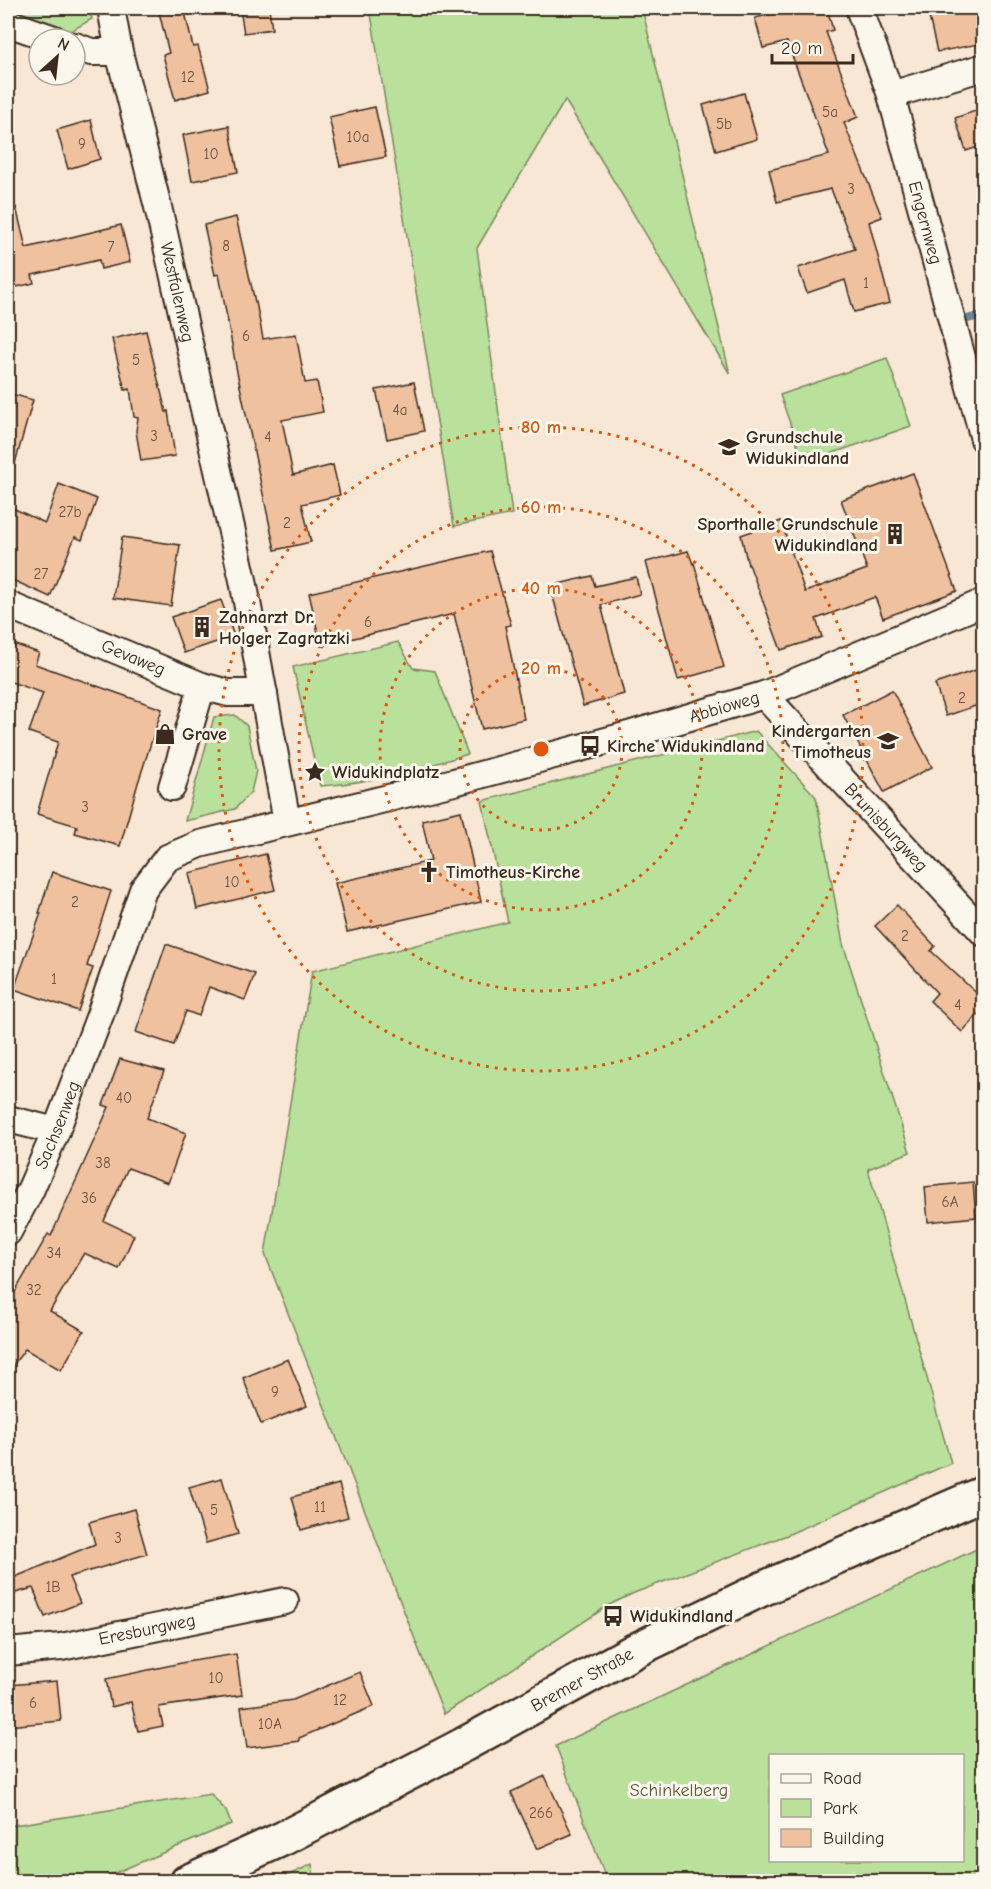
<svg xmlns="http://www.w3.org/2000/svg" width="991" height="1889" font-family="'Comic Neue',sans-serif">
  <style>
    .green { fill: #b9e19c; stroke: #7a865d; stroke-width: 1.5; fill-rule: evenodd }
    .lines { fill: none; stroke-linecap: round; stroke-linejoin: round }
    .stream { stroke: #6b8698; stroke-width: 8 }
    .building { fill: #f0c19f; stroke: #3b2a1e; stroke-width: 1.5 }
    .street-casing { stroke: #3b2a1e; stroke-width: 30 }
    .secondary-casing { stroke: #3b2a1e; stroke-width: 38 }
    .street { stroke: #fbf7ec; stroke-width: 26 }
    .secondary { stroke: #fbf7ec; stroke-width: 33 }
    .ring { fill: none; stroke: #df570d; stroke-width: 3; stroke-dasharray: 3 6 }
    .labels { text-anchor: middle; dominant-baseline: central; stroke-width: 6; stroke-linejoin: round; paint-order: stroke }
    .number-label { font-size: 15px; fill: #68503e }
    .street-label { font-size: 18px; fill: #3b2a1e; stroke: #fbf7ec }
    .poi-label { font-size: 18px; font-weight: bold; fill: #3b2a1e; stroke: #fbf7ec; text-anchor: start }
    .park-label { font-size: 18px; fill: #5a583e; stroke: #fbf7ec }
    .centre { fill: #df570d; stroke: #fbf7ec; stroke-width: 3 }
    .ring-label { font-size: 18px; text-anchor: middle; font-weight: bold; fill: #df570d; stroke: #fbf7ec; stroke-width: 6; stroke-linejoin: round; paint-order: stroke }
  </style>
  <rect width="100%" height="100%" fill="#f8e7d5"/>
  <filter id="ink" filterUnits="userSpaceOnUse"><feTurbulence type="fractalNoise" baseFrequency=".0167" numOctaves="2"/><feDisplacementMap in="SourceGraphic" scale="12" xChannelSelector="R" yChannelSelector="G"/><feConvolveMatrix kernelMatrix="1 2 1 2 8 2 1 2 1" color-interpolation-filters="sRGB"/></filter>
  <g filter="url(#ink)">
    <g class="green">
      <polygon points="8,8 89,8 92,19 71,31"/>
      <polygon points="370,8 642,8 730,374 565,100 477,248 512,514 454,526"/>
      <polygon points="887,358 911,426 804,463 780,395"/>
      <path d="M398,642l15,26 22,3 33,83c-49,15 -96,29 -148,32l-27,-119z"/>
      <polygon points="235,715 247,726 256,771 251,792 235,809 185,821 214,717"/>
      <polygon points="756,731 816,797 843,944 910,1152 868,1169 951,1463 787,1535 634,1593 609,1605 444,1714 265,1254 312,971 508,922 482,801"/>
      <path d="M983,1546v335h-376l-51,-135zM770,1756h192v104h-192z"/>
      <polygon points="211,1794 226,1811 231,1824 96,1881 8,1881 8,1826"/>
      <polygon points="312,1864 314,1881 276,1881"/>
    </g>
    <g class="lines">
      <polyline class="stream" points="967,319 984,315"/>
    </g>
    <g class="building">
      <polygon points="158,8 184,8 193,47 198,46 210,90 175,100 163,55 169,53"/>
      <polygon points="252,8 269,8 272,29 244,33 240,9"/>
      <polygon points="778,8 827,8 833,30 826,32 858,117 844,123 882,217 869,222 890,303 854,312 845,280 807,293 798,268 855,249 831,189 777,202 769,170 829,155 787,42 763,48 755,18 780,12"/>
      <polygon points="927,8 984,8 984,43 937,52"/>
      <polygon points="744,93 757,139 716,151 703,105"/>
      <polygon points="375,107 386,157 340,166 329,117"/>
      <polygon points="984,108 984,145 966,151 955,118"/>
      <polygon points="91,120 100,159 68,169 57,130"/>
      <polygon points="229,126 238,172 192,181 183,135"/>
      <polygon points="16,207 26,248 121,225 130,262 101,269 99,260 32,275 34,283 8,289 8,208"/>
      <polygon points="236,217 255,302 256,302 263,339 296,334 305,383 317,381 323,412 282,420 293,475 333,465 340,495 302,504 311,542 275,550 237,372 219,274 215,275 204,225"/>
      <polygon points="146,331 166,412 168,411 175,456 141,461 136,431 138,418 134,417 130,389 125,390 112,339"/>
      <polygon points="414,382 424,431 387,439 376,390"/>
      <polygon points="8,393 33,400 14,467 8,466"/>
      <polygon points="913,473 957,591 883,618 875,597 816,619 822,637 781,650 749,564 748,565 741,535 781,521 805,592 867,569 841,500"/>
      <polygon points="59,484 97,499 82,540 75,537 50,597 8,578 8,506 45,523"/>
      <polygon points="122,537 180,545 171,606 113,598"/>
      <polygon points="490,551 511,625 505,626 524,719 482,729 454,614 321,646 309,593"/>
      <polygon points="688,551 693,564 694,563 724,667 678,680 646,562"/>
      <polygon points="592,576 595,586 636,577 640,594 601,605 624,694 583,706 550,586"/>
      <polygon points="221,600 234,636 184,653 171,617"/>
      <polygon points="8,642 39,653 35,664 162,709 138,783 120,846 75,833 77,826 37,814 58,742 29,732 43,693 8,681"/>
      <polygon points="976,670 984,693 984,703 946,716 935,684"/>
      <polygon points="892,690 932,767 884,792 843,715"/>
      <polygon points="461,811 481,902 347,932 335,883 431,861 422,820"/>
      <polygon points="266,854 275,890 197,909 189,873"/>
      <polygon points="52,872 111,891 87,966 93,968 78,1011 14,989 41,913 39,913"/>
      <polygon points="897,905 935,946 931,951 984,1000 984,1008 962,1032 930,1001 937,993 875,926"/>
      <polygon points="166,944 255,974 245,1000 209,987 199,1016 186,1011 174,1045 136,1032"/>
      <polygon points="120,1059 164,1071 147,1118 186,1133 168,1183 128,1168 104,1221 134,1235 119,1269 84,1253 50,1311 84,1331 61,1370 25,1349 8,1372 8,1304 48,1234 51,1236 109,1107 103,1105"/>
      <polygon points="973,1182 976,1217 928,1222 925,1187"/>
      <polygon points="288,1359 307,1406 261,1424 243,1378"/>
      <polygon points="222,1478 238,1534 206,1543 189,1487"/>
      <polygon points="339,1484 348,1517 301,1530 292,1497"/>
      <polygon points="134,1509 147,1554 69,1577 80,1603 45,1617 33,1588 12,1594 8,1580 95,1544 89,1522"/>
      <polygon points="236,1654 242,1695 159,1707 163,1726 138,1731 131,1702 111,1707 106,1679 186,1662"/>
      <polygon points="360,1672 374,1706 299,1738 299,1741 247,1748 241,1707 293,1700"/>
      <polygon points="57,1681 61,1721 8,1726 8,1685"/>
      <polygon points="545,1776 572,1834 537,1849 511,1792"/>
    </g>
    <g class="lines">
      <defs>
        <g id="street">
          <path id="s1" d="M111,8l8,44 39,155 85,373 44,242"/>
          <path id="s2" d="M859,8l32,87 93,344"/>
          <polyline points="8,23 54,39"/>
          <polyline points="75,46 91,52 119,52"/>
          <polyline points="891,95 984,67"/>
          <path id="s3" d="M8,605l194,81 26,7h36"/>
          <path id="s4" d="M764,695l220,238"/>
          <polyline points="172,787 202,686"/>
          <polyline points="8,1119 56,1131"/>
          <path id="s5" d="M8,1232l22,-41 26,-60 44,-116 43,-125 24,-32 33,-14 254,-62 178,-48 132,-39 220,-93"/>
          <path id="s6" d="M8,1652l53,-5 224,-46"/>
        </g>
        <g id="secondary">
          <path id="s7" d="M187,1882l97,-44 179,-93 173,-95 126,-61 222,-96"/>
        </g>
      </defs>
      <use href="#street" class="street-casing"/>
      <use href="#secondary" class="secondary-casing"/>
      <use href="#street" class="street"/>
      <use href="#secondary" class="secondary"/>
    </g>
  </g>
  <g class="ring">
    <circle cx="541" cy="749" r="81"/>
    <circle cx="541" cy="749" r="161"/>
    <circle cx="541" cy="749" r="242"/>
    <circle cx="541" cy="749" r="322"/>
  </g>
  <defs>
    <symbol id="school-bare" viewBox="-9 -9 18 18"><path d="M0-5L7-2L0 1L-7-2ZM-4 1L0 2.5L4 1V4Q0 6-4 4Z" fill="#3b2a1e" stroke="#fbf7ec" stroke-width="2.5" paint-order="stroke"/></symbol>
    <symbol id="building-bare" viewBox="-9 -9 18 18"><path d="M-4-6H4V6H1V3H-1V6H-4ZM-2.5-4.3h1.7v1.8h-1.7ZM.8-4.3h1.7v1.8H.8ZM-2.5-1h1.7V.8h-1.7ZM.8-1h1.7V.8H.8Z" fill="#3b2a1e" stroke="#fbf7ec" stroke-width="2.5" paint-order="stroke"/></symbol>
    <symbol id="shop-bare" viewBox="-9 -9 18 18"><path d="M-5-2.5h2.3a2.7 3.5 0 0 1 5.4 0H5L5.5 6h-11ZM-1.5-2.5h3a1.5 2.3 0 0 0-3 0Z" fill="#3b2a1e" stroke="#fbf7ec" stroke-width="2.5" paint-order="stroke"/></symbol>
    <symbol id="bus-bare" viewBox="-9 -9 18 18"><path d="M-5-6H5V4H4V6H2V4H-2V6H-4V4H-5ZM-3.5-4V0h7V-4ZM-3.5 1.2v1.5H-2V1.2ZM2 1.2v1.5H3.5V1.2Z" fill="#3b2a1e" stroke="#fbf7ec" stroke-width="2.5" paint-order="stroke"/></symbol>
    <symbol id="sight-bare" viewBox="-9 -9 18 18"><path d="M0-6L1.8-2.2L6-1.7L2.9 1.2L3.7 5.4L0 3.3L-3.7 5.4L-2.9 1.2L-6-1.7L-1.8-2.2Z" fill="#3b2a1e" stroke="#fbf7ec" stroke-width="2.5" paint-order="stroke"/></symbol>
    <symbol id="church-bare" viewBox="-9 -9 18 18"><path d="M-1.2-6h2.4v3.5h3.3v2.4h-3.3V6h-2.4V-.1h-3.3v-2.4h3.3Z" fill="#3b2a1e" stroke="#fbf7ec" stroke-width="2.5" paint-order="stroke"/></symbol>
  </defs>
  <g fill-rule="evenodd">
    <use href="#school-bare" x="714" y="432" width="30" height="30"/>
    <use href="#building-bare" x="880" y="519" width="30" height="30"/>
    <use href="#building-bare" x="187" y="612" width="30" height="30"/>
    <use href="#shop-bare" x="150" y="719" width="30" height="30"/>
    <use href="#school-bare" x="873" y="726" width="30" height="30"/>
    <use href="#bus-bare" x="575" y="731" width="30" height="30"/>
    <use href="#sight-bare" x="300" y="757" width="30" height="30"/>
    <use href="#church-bare" x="414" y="857" width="30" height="30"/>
    <use href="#bus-bare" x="598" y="1601" width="30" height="30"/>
  </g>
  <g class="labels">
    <g class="number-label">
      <text x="188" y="77">12</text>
      <text x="830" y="112">5a</text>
      <text x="724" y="124">5b</text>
      <text x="358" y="137">10a</text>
      <text x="82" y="144">9</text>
      <text x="211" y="154">10</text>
      <text x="851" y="189">3</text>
      <text x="226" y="246">8</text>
      <text x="111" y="247">7</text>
      <text x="866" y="283">1</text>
      <text x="246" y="336">6</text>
      <text x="136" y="360">5</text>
      <text x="400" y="410">4a</text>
      <text x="154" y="436">3</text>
      <text x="268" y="437">4</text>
      <text x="70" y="512">27b</text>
      <text x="287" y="523">2</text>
      <text x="41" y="574">27</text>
      <text x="368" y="622">6</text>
      <text x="962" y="698">2</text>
      <text x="85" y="807">3</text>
      <text x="232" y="882">10</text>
      <text x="75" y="902">2</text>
      <text x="905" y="936">2</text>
      <text x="54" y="979">1</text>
      <text x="958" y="1005">4</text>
      <text x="124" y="1098">40</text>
      <text x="103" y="1163">38</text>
      <text x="89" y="1198">36</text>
      <text x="950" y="1202">6A</text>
      <text x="54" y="1253">34</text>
      <text x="34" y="1290">32</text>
      <text x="275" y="1392">9</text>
      <text x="320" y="1507">11</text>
      <text x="214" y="1510">5</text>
      <text x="118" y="1538">3</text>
      <text x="53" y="1587">1B</text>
      <text x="216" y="1678">10</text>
      <text x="340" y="1700">12</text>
      <text x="33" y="1703">6</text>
      <text x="270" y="1724">10A</text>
      <text x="541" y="1813">266</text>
    </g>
    <g class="street-label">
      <text stroke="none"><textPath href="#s2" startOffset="225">Engernweg</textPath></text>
      <text stroke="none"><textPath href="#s1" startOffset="292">Westfalenweg</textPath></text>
      <text stroke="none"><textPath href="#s3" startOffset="136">Gevaweg</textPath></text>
      <text stroke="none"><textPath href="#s5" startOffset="986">Abbioweg</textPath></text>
      <text stroke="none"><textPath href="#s4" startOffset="180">Brunisburgweg</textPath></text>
      <text stroke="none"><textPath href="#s5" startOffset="118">Sachsenweg</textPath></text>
      <text stroke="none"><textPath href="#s6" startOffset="141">Eresburgweg</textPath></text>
      <text stroke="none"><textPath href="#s7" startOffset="444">Bremer Straße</textPath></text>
    </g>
    <g class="poi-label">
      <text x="746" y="437">Grundschule<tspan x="746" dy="21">Widukindland</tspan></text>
      <text x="878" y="524" text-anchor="end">Sporthalle Grundschule<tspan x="878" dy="21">Widukindland</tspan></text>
      <text x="219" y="617">Zahnarzt Dr.<tspan x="219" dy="21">Holger Zagratzki</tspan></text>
      <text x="871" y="731" text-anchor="end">Kindergarten<tspan x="871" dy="21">Timotheus</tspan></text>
      <text x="182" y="734">Grave</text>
      <text x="607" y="746">Kirche Widukindland</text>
      <text x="332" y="772">Widukindplatz</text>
      <text x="446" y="872">Timotheus-Kirche</text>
      <text x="630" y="1616">Widukindland</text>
    </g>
    <g class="park-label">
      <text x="679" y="1790">Schinkelberg</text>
    </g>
  </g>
  <circle cx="541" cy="749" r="9" class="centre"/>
  <g class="ring-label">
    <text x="541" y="433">80 m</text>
    <text x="541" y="513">60 m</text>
    <text x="541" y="594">40 m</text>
    <text x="541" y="674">20 m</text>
  </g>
  <rect width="991" height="1889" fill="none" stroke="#fbf7ec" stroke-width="30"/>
  <rect x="15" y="15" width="961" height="1859" fill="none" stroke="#3b2a1e" stroke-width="2" filter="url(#ink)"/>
  <rect x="769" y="1754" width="195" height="108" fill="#fbf7ec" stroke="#aea59a" stroke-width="1.5"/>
  <rect x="781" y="1774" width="30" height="9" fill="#fbf7ec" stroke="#aea59a" stroke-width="1.5"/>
  <text x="823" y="1784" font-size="18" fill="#3b2a1e">Road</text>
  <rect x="781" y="1799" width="30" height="18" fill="#b9e19c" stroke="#aea59a" stroke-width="1.5"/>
  <text x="823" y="1814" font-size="18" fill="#3b2a1e">Park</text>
  <rect x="781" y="1829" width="30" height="18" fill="#f0c19f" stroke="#aea59a" stroke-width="1.5"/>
  <text x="823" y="1844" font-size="18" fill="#3b2a1e">Building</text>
  <g transform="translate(57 57) rotate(27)"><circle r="28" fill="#fbf7ec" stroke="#aea59a" stroke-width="1.5"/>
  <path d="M0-4.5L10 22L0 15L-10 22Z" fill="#3b2a1e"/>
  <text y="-9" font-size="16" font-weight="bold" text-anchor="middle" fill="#3b2a1e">N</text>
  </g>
  <path d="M772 54v9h81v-9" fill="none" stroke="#3b2a1e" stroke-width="3"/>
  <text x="781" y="54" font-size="18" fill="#3b2a1e" stroke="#fbf7ec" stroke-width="4.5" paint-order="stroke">20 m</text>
</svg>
